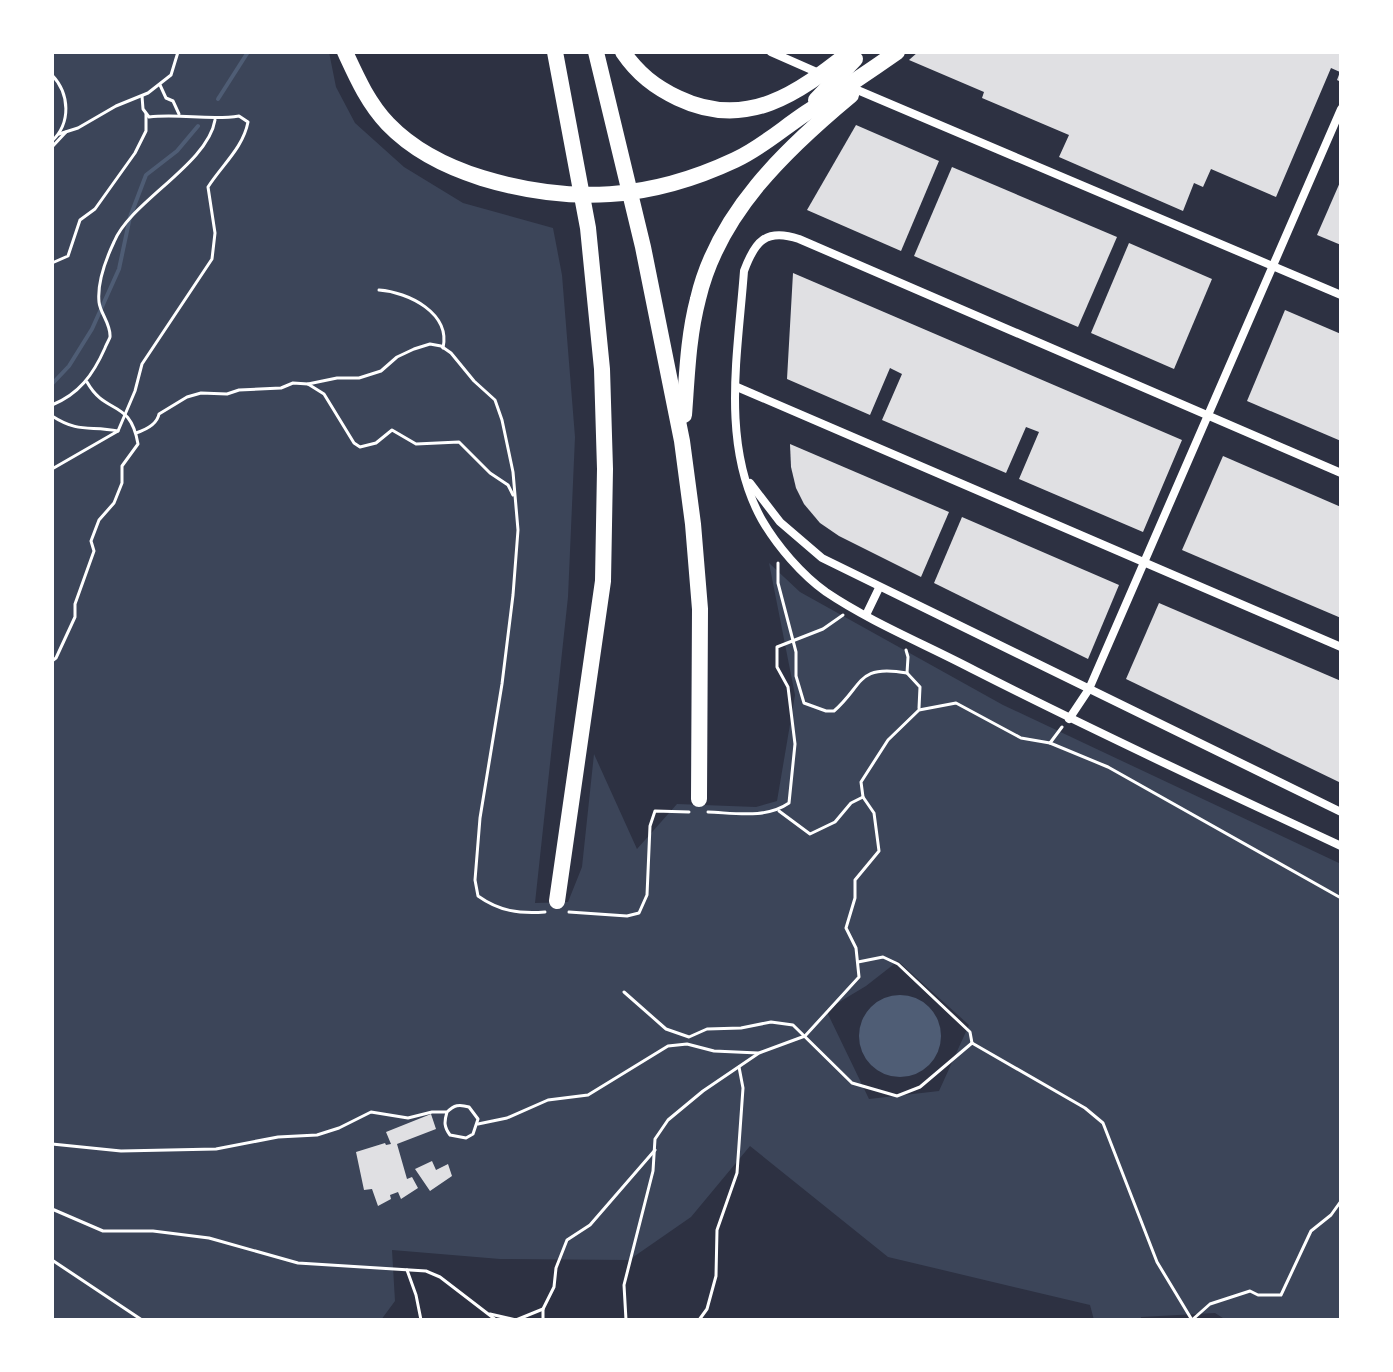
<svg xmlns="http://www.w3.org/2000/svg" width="1393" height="1372" font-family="'Public Sans',sans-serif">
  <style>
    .green { fill: #3c4559; fill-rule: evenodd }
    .water { fill: #4f5d75 }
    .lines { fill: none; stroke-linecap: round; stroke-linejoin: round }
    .stream { stroke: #4f5d75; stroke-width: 4 }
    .building { fill: #e0e0e3 }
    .path { stroke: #fff; stroke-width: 3 }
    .minor { stroke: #fff; stroke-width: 8 }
    .motorway { stroke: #fff; stroke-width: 16 }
  </style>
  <rect width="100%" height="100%" fill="#2d3142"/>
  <path class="green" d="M52,52h277l7,35 19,36 49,44 59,36 90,25 9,47 13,162 -7,160 -33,306 33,-1 14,-35 12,-113 43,95 40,-45 79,3 21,-6 18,-106 -26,-132 31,29 203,113 338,159v456h-115l-11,-7 -74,4v3h-47l-4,-15 -202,-48 -138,-111 -59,71 -62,43 -129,-1 -108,-9 3,51 -14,19h-329zM898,961l71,64 -30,66 -70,8 -43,-89 40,-24z"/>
  <circle class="water" cx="900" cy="1036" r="41"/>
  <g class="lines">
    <g class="stream">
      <polyline points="218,99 248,52"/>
      <polyline points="52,384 69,366 92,329 119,269 130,217 146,175 177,151 198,126"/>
    </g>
  </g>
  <g class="building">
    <polygon points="918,52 1341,52 1341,82 1337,80 1340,72 1331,68 1276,197 1211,169 1203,187 1194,183 1183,211 1059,157 1069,135 982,98 984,92 909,60"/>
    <polygon points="856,125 939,161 901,251 807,210"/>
    <polygon points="952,167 1117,237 1078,327 914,256"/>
    <polygon points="1341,180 1341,245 1317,235"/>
    <polygon points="1129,243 1212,279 1174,369 1091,333"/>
    <polygon points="793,273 1182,440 1143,532 1019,479 1039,432 1026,427 1006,473 882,420 902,374 890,368 870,415 787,379"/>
    <polygon points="1285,310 1341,334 1341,441 1247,401"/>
    <polygon points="790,444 949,512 921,577 839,536 820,523 804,504 796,488 791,467"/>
    <polygon points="1223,456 1341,507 1341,618 1182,550"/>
    <polygon points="962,517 1119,585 1088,659 934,583"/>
    <polygon points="1159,603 1341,681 1341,783 1126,679"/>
    <polygon points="431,1114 436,1129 397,1144 407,1179 412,1177 418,1188 401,1199 398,1192 390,1195 391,1199 378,1206 372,1189 364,1190 356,1152 385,1143 386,1145 391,1144 386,1132"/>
    <polygon points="432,1161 436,1170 448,1164 452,1176 430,1191 415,1169"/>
  </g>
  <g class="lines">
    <g class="path">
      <path d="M52,75c18,19 19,48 0,66"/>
      <polyline points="160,85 166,98 173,101 179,114"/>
      <polyline points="59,134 78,128 116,106 148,93 171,75 178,52"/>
      <polyline points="52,147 66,132"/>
      <polyline points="52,263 68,256 80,220 95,209 135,153 146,131 146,114"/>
      <path d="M379,290c29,2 72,23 64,58"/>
      <path d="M308,384l29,-6h22l22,-7 16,-14 17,-8 16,-5 11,2 10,7 23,28 21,19 7,20 11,52 5,58 -5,65 -11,89 -22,134 -5,62 3,16c21,15 41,18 67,16"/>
      <path d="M52,405c27,-11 41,-30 53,-57 0,-1 5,-10 5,-11 1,-13 -10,-24 -11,-35 -2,-20 7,-43 15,-60 16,-40 94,-78 101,-122"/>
      <path d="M52,416c28,18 38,9 66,15"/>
      <path d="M136,433c9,-3 21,-8 23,-19l28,-17 14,-4 26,1 12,-4 42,-2 12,-5 15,1 16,10 30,49 6,4 16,-4 16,-13 24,14 43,-2 31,31 18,12 5,10"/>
      <path d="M52,469l66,-38 17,-40 7,-27 70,-105 3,-26 -7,-46c14,-22 35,-39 40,-65l-9,-6c-30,5 -59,-3 -90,1l-6,-8 -1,-13"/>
      <path d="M778,563v20l18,69v24l8,27 22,8h8c30,-26 22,-47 73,-38"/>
      <polyline points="906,650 908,657 907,673 920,687 919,708"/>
      <path d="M52,661l4,-3 19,-41v-13l19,-53 -3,-10 8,-21 15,-17 8,-20v-17l16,-22c-8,-46 -32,-28 -51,-62"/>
      <polyline points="1050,743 1108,767 1341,898"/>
      <polyline points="779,811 810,834 835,822 851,803 863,797"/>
      <path d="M708,812c27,1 58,7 81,-9l6,-59 -7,-57 -11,-20v-20l46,-18 20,-14"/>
      <polyline points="569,912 627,916 639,913 647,895 650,826 655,811 689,812"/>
      <polyline points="858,962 883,957 898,964 970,1032 972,1043"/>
      <polyline points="624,992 666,1029 689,1037 707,1029 741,1028 771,1022 793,1025 852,1083 897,1096 920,1087 972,1043 1085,1108 1103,1123 1157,1262 1192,1320"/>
      <polyline points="478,1124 507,1118 548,1100 588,1095 668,1046 687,1044 714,1051 758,1053"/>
      <path d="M52,1144l69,7 95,-2 62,-12 39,-2 22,-7 32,-16 37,6 24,-6h15c7,-7 12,-8 22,-5l9,12 -5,15 -7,4 -16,-3c-6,-8 -6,-13 -3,-23"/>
      <polyline points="52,1209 103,1231 153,1231 209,1238 298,1263 426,1271 440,1277 496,1320"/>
      <polyline points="52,1260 142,1320"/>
      <polyline points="407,1270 416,1295 421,1320"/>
      <polyline points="543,1309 543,1320"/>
      <polyline points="490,1314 516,1320 543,1309 554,1287 556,1268 567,1240 590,1225 655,1150"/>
      <polyline points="626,1320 624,1285 653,1171 655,1139 668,1120 703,1091 759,1053 805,1036 859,977 856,948 846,928 855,898 855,880 879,851 874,813 863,797 861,782 888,740 919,710 956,703 1021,738 1050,743 1062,727"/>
      <polyline points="699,1320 707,1309 716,1276 717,1230 737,1173 743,1088 739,1067"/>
      <polyline points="1192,1320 1210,1304 1250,1291 1258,1295 1281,1295 1311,1231 1331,1215 1341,1201"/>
    </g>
    <g class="minor">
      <polyline points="771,52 821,74"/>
      <polyline points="848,86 1341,295"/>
      <polyline points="737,387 1341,647"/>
      <path d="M1341,473l-542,-234c-33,-11 -44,2 -55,32 -6,82 -24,174 18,249 15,26 40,55 64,72 46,31 101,53 150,79 120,61 242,118 365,175"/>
      <polyline points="750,483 780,522 822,558 1341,812"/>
      <polyline points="866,615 879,588"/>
      <polyline points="1069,719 1089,689 1341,109"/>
    </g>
    <g class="motorway">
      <path d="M345,52c12,26 23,51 43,72 26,27 59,43 94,54 89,27 168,22 253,-18 26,-12 47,-31 71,-47 31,-20 61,-40 91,-61"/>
      <polyline points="555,52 588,228 602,369 605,469 603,581 557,901"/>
      <polyline points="596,52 643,247 682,441 693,524 700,609 699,799"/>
      <path d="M623,52c15,22 32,35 55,46 69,33 120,-5 172,-46"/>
      <polyline points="816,100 855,59"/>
      <path d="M684,415c3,-39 4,-78 14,-116 20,-86 88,-150 153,-204"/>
    </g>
  </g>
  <rect width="1393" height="1372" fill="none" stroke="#ffffff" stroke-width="108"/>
</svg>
